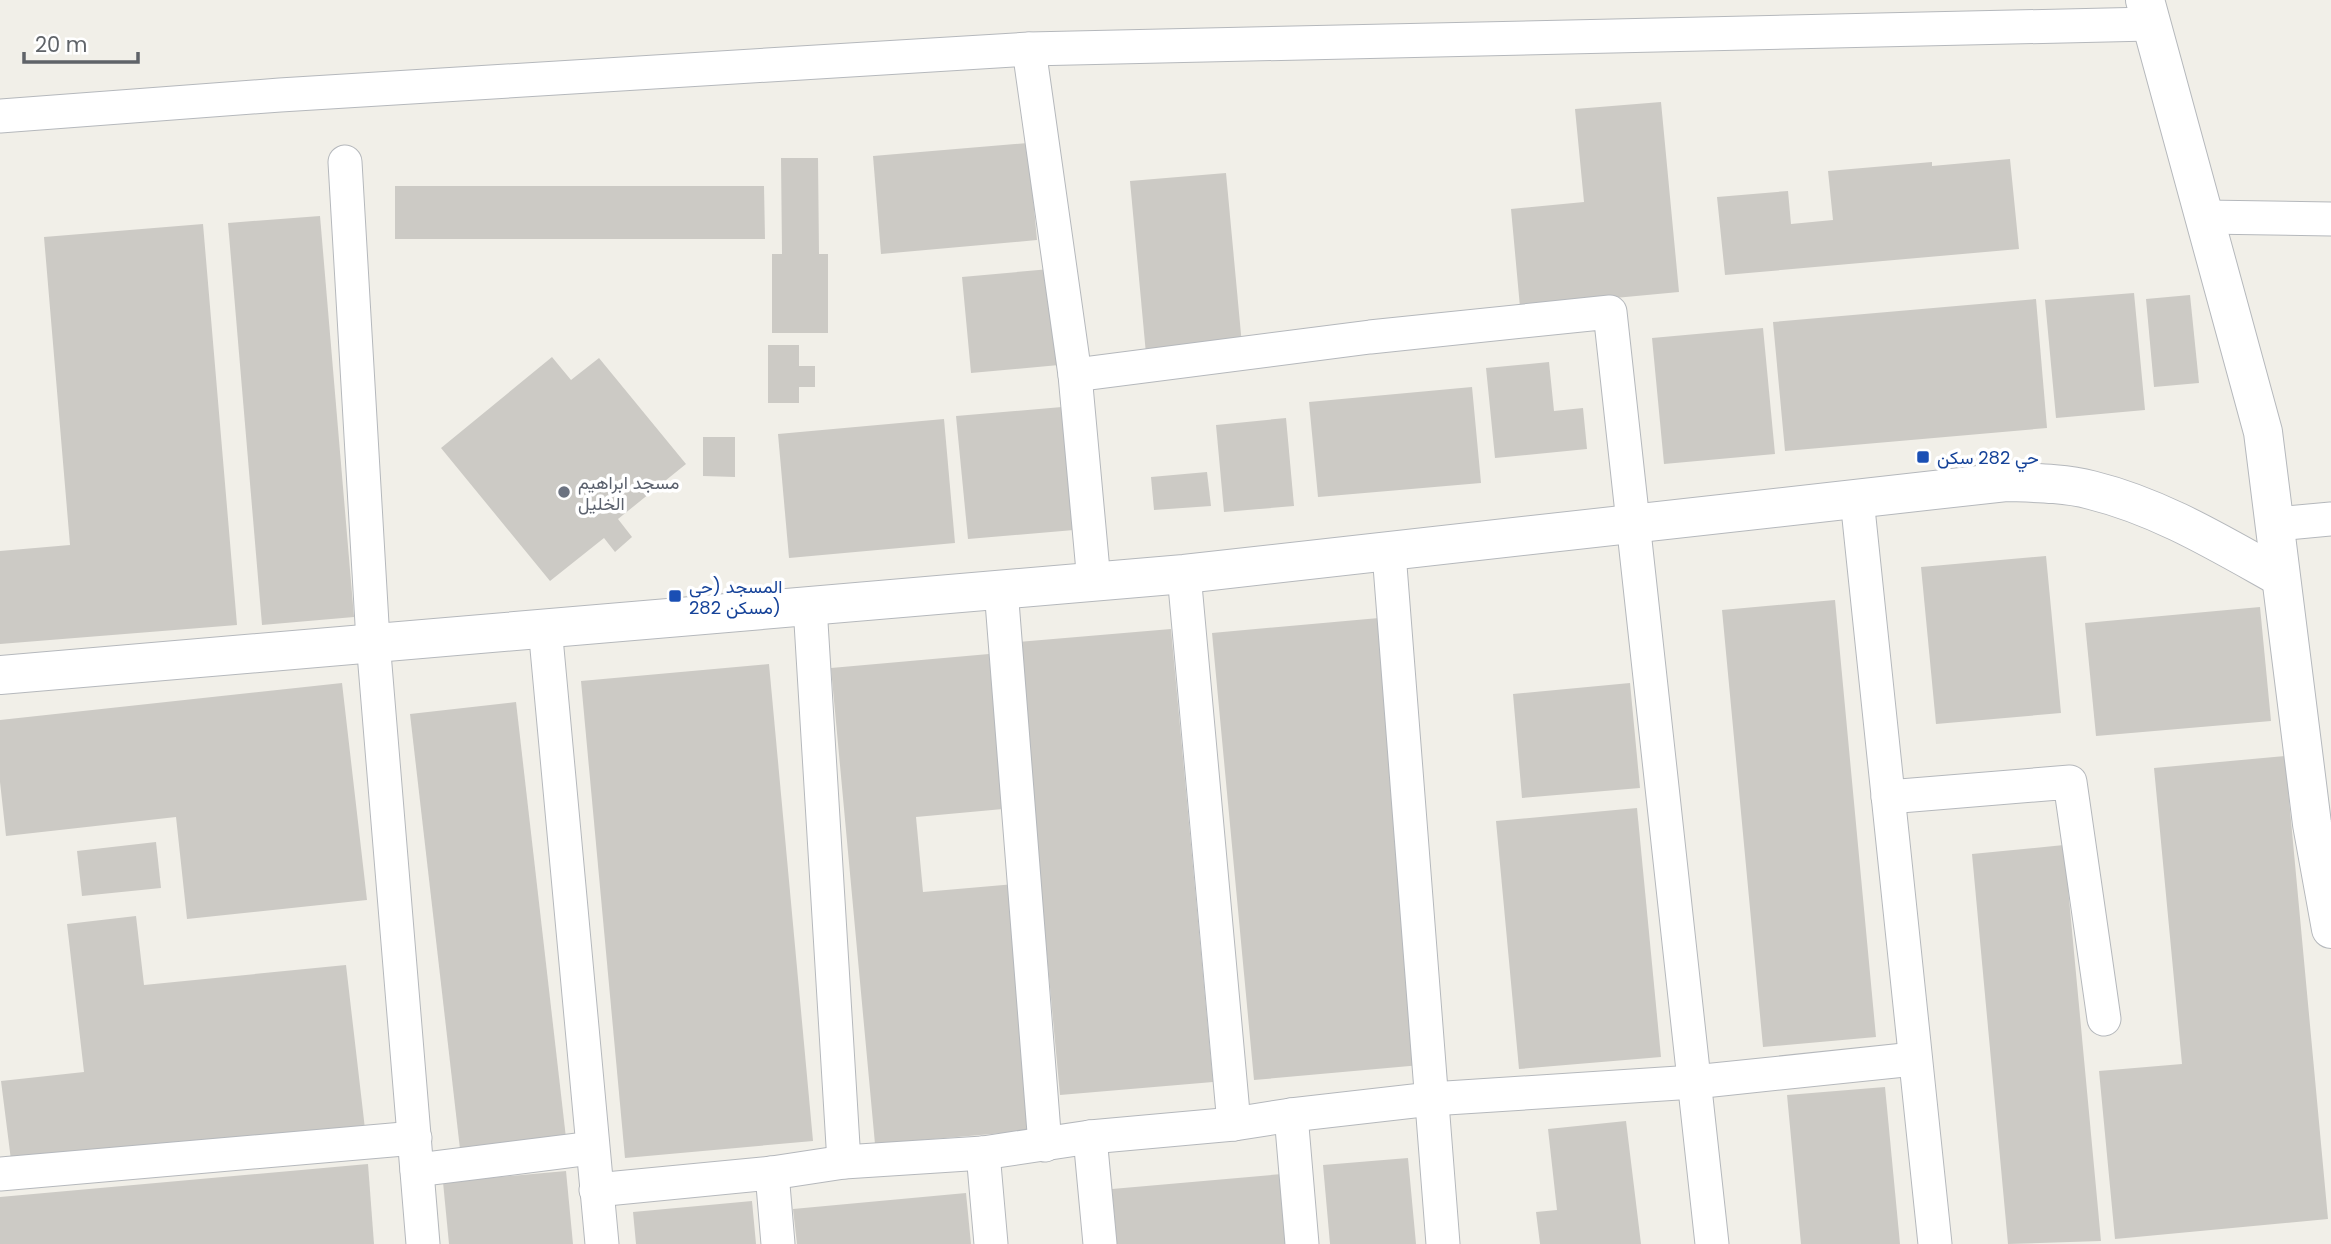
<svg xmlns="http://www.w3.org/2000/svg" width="2331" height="1244" font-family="Poppins,Vazirmatn,sans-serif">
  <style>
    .building { fill: #cccac5 }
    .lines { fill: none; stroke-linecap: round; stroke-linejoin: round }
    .minor-casing { stroke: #b5b8bc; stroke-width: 35 }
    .tertiary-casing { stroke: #b5b8bc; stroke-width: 40 }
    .minor { stroke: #fff; stroke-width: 33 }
    .tertiary { stroke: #fff; stroke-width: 38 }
    .transit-dot { fill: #1a4fb4; stroke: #fff; stroke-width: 2.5 }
    .worship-dot { fill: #6b7280; stroke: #fff; stroke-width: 2.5 }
    .labels { text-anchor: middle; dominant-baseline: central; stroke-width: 7; stroke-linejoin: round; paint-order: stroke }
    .transit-label { font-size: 18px; fill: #164399; stroke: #fff; text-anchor: start }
    .worship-label { font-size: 18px; fill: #5b616d; stroke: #fff; text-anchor: start }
  </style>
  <rect width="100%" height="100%" fill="#f1efe8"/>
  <g class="building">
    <polygon points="1661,102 1679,292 1520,307 1511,209 1584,202 1575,109"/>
    <polygon points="1028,143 1037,240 881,254 873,156"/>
    <polygon points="781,158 818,158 819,254 828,254 828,333 772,333 772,254 782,254"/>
    <polygon points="2010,159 2019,249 1725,275 1717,197 1788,191 1791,224 1833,220 1828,171 1932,162 1932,166"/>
    <polygon points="1226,173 1242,345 1146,354 1130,181"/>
    <polygon points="395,186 764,186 765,239 395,239"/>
    <polygon points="320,216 354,617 262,625 228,223"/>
    <polygon points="203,224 237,625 0,644 0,551 70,545 44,237"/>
    <polygon points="1050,269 1059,365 971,373 962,277"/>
    <polygon points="2134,293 2145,410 2056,418 2045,300"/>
    <polygon points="2190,295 2199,383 2154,387 2146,299"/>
    <polygon points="2036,299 2047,428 1785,451 1773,322"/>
    <polygon points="1763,328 1775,454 1664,464 1652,338"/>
    <polygon points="768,345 799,345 799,366 815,366 815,387 799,387 799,403 768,403"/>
    <polygon points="552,357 571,380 599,358 686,464 618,519 632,537 615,552 604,538 550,581 441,448"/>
    <polygon points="1549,362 1554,411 1583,408 1587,449 1495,458 1486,368"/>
    <polygon points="1472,387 1481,483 1318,497 1309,402"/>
    <polygon points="1062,407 1074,530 968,539 956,416"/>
    <polygon points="1286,418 1294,506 1224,512 1216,425"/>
    <polygon points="944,419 955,543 789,558 778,434"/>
    <polygon points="703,437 735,437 735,477 703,476"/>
    <polygon points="1207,472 1211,506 1154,510 1151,477"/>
    <polygon points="2046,556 2061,713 1936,724 1921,567"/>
    <polygon points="1835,600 1876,1037 1763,1047 1722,610"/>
    <polygon points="2260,607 2271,721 2096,736 2085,623"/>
    <polygon points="1379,618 1421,1065 1254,1080 1212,633"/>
    <polygon points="1171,629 1213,1082 1060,1095 1018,642"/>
    <polygon points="989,654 1003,809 916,817 923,892 1015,884 1038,1130 875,1144 831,668"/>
    <polygon points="769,664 813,1141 625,1158 581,681"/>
    <polygon points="342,683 367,900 187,919 176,817 6,836 0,782 0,720"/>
    <polygon points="1630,683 1640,788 1522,798 1513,694"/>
    <polygon points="516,702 566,1138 460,1149 410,714"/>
    <polygon points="2285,756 2328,1219 2115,1239 2099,1071 2182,1064 2154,768"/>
    <polygon points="1637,808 1661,1057 1519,1069 1496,821"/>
    <polygon points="156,842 161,888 82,896 77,851"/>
    <polygon points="2064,845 2101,1241 2008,1244 1972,854"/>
    <polygon points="136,916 144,985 346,965 365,1129 12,1168 1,1081 84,1072 67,924"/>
    <polygon points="1885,1087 1900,1244 1801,1244 1787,1095"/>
    <polygon points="1626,1121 1641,1244 1540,1244 1536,1212 1557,1210 1548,1129"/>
    <polygon points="1408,1158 1416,1244 1330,1244 1323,1165"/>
    <polygon points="368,1164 374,1244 0,1244 0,1197"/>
    <polygon points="566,1171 573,1244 449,1244 443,1182"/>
    <polygon points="1282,1174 1288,1244 1117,1244 1112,1189"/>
    <polygon points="966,1193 971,1244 797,1244 793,1209"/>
    <polygon points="752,1201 756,1244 636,1244 633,1212"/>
  </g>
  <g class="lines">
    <defs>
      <g id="minor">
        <polyline points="1029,49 1075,375 1094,582"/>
        <polyline points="0,116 280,95 1029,49 2150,24"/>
        <polyline points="345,162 373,641 423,1244"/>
        <polyline points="2205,217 2331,219"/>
        <polyline points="1075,375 1370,337 1610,312 1712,1244"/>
        <polyline points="1857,499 1935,1244"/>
        <polyline points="2277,524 2331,519"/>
        <polyline points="1389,553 1443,1244"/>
        <polyline points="1184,574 1234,1124"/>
        <polyline points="1001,589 1045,1145"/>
        <polyline points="810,606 844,1162"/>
        <polyline points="545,627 602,1244"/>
        <polyline points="1888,797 2070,782 2104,1019"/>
        <polyline points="1291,1115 1302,1244"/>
        <polyline points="1090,1137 1100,1244"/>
        <polyline points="983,1153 991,1244"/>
        <polyline points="417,1170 592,1148"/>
        <polyline points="772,1173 778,1244"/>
        <polyline points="0,1174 415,1138"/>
        <polyline points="596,1190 772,1173 844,1162 983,1153 1090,1137 1234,1124 1291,1115 1431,1099 1694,1082 1914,1059"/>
      </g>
      <g id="tertiary">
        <polyline points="2145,0 2263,432 2312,824 2331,929"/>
        <path d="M0,675l1184,-101 822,-92c28,1 58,1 85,8 69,17 128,53 189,87"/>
      </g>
    </defs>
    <use href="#minor" class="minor-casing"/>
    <use href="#tertiary" class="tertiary-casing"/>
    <use href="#minor" class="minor"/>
    <use href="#tertiary" class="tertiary"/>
  </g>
  <g class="transit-dot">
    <rect x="1916" y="450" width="14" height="14" rx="3.5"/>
    <rect x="668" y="589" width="14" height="14" rx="3.5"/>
  </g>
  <circle class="worship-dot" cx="564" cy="492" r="7"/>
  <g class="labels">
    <g class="transit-label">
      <text x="1937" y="457">حي 282 سكن</text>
      <text x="689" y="586">المسجد (حي<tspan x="689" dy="21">282 مسكن)</tspan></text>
    </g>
    <g class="worship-label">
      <text x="578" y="482">مسجد ابراهيم<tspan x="578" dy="21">الخليل</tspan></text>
    </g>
  </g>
  <path d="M24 52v10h114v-10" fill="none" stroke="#5f6368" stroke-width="3.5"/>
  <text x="35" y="52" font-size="21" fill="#5f6368" stroke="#ffffff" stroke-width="5" paint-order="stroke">20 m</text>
</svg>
